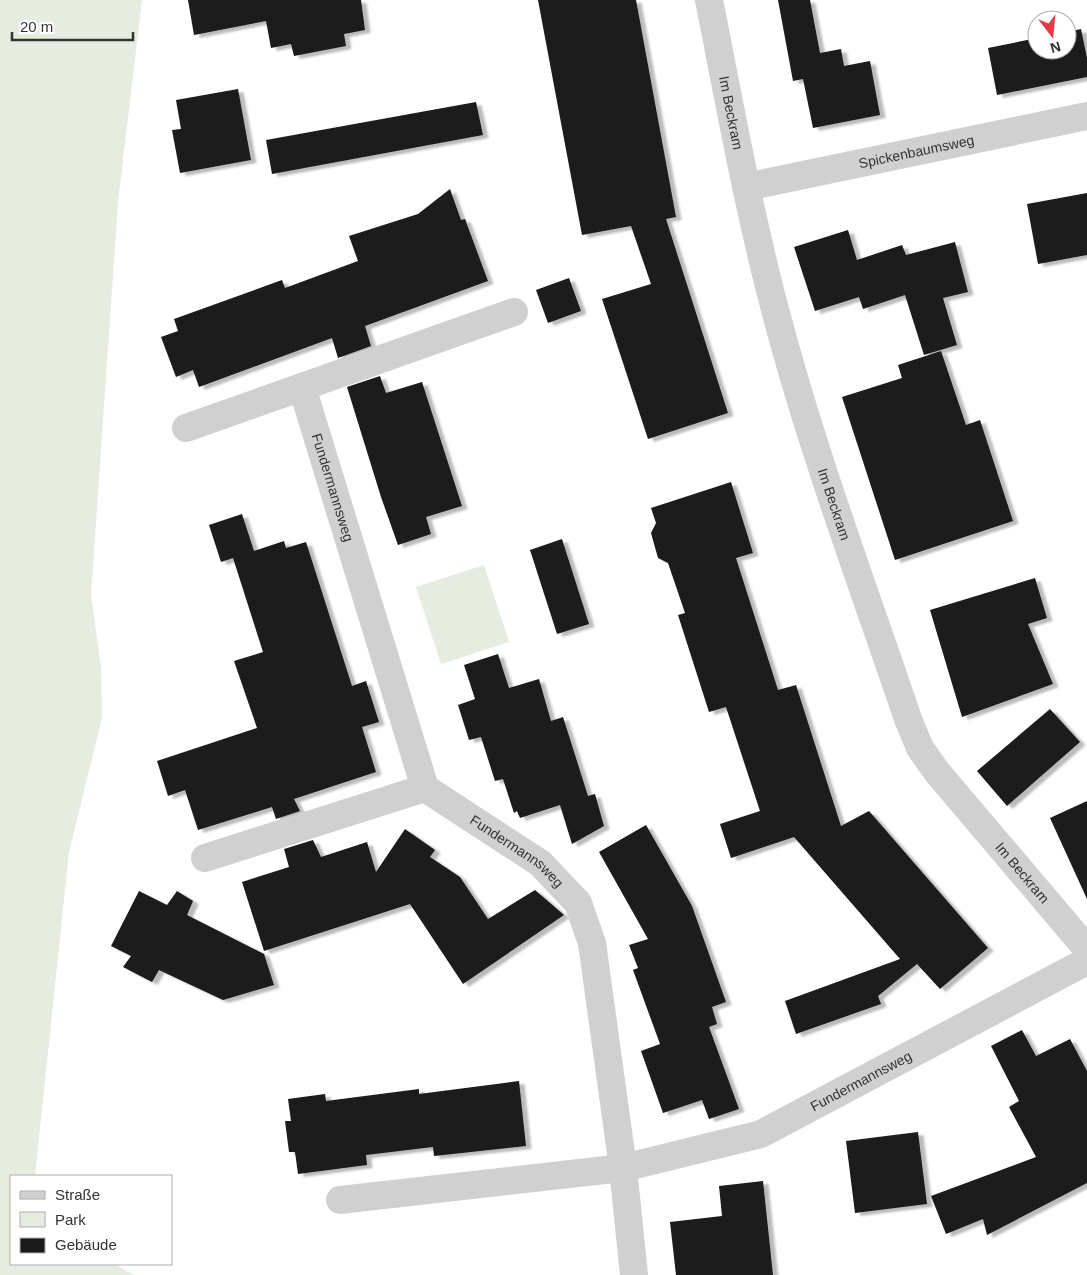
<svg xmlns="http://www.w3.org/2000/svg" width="1087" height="1275" font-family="Arial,sans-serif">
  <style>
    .green { fill: #e6ecdf }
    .building { fill: #1a1a1a; filter: url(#shadow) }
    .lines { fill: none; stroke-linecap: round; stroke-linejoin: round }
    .minor { stroke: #d0d0d0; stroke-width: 28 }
    .labels { text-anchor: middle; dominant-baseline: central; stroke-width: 5; stroke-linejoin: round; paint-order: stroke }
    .street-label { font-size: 14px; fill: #333; stroke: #fff }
  </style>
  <defs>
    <filter id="shadow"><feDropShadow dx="5.5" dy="3" stdDeviation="1" flood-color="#0004"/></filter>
  </defs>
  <rect width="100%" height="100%" fill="#fff"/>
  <g class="green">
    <polygon points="0,0 142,0 118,202 91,595 101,667 102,718 69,852 35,1176 11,1176 11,1264 114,1264 134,1275 0,1275"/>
    <polygon points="484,565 509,642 441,664 416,587"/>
  </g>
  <g class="building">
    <polygon points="188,0 361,0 365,30 344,34 346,46 294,56 291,44 271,48 266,21 194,35"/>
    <polygon points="538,0 636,0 676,217 666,219 728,413 648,439 602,299 651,284 631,226 582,235"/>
    <polygon points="778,0 810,0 820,53 841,49 844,66 870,61 880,115 813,128 803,79 793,81"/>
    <polygon points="1081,29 1087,58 1087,77 997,95 988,48 1037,38 1037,50 1067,50 1067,32"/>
    <polygon points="238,89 251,160 180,173 172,130 181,129 176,100"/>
    <polygon points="476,102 483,135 272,174 266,140"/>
    <polygon points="450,189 461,220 465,219 488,281 365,326 371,346 338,358 332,338 199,387 193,370 176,377 161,337 178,331 174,319 282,280 285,288 358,261 349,236 418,214"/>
    <polygon points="1087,193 1087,255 1038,264 1027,204"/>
    <polygon points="848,230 857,260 902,245 906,255 955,242 968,292 943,298 957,345 924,355 905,295 863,309 859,297 815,311 794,247"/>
    <polygon points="569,278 581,311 548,323 536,290"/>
    <polygon points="941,351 966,425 980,420 1013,521 895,560 842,397 902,378 898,365"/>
    <polygon points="380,376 386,393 422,382 462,506 426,517 431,534 398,545 381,497 347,387"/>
    <polygon points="731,482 753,553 736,558 778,690 796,685 841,826 869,811 988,948 940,989 917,964 878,996 881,1004 796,1034 785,1001 900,959 794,837 731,858 720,824 760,811 726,707 709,712 678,615 685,613 668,563 658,558 651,533 656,523 651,508"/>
    <polygon points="242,514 254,551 284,541 286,548 306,542 352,686 366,681 379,722 362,727 376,772 294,799 300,811 276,819 272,807 198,830 185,790 168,796 157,761 257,728 234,661 263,652 233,558 221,562 209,525"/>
    <polygon points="562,539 589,624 557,634 530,550"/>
    <polygon points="1035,578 1047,618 1028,624 1053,684 962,717 930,610"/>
    <polygon points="498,654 509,688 539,679 551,721 563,717 588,796 595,794 604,826 572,844 560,805 520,818 517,811 514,813 503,779 495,781 481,737 469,740 458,705 475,699 464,665"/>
    <polygon points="1050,709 1080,742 1007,806 977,771"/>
    <polygon points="1087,801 1087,899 1050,818"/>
    <polygon points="646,825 692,906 726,1002 712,1007 717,1024 709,1027 739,1109 709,1119 702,1100 663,1113 641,1051 660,1044 633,970 638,968 629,945 648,939 599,852"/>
    <polygon points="405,829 435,850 430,857 460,877 488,919 535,890 564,915 463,984 410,904 264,951 242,882 289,867 284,849 313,840 321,857 367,842 376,872"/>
    <polygon points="139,891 167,905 177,891 193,901 187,915 264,954 274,985 223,1000 159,970 152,982 123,967 131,956 111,946"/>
    <polygon points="1022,1030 1036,1056 1070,1039 1087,1071 1087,1183 987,1235 983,1219 946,1234 931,1196 1036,1157 1009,1107 1019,1101 991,1046"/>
    <polygon points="519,1081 526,1146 434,1156 433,1147 366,1155 367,1165 298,1174 295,1152 289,1152 285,1121 291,1121 288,1099 325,1094 326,1101 419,1089 419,1094"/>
    <polygon points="918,1132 927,1204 855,1213 846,1141"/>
    <polygon points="763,1181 773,1275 676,1275 670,1222 722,1216 719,1186"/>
  </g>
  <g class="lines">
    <g class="minor">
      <path id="s1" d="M709,0c21,106 40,213 68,317 36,136 86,269 131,402l12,29 17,24 150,177"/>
      <path id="s2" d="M746,187l341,-71"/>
      <path id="s3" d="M514,312l-212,75 123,401 115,75 38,40 14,40 31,225 11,107"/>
      <polyline points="186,428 302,387"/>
      <polyline points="205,858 425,788"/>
      <path id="s4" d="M340,1200l283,-32 138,-34 326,-173"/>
    </g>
  </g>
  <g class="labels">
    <g class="street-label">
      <text stroke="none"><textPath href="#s1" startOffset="115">Im Beckram</textPath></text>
      <text stroke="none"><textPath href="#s2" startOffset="174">Spickenbaumsweg</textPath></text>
      <text stroke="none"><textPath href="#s3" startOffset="330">Fundermannsweg</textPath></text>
      <text stroke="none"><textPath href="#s1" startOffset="520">Im Beckram</textPath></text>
      <text stroke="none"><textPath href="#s3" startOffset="756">Fundermannsweg</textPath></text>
      <text stroke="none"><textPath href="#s1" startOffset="940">Im Beckram</textPath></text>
      <text stroke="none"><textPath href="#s4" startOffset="540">Fundermannsweg</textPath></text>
    </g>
  </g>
  <rect x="10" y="1175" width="162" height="90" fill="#ffffff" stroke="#adadad"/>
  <rect x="20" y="1191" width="25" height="8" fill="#d0d0d0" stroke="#adadad"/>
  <text x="55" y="1200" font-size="15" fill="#333333">Straße</text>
  <rect x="20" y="1212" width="25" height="15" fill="#e6ecdf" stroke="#adadad"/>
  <text x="55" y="1225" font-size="15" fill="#333333">Park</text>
  <rect x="20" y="1238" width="25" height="15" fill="#1a1a1a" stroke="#adadad"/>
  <text x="55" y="1250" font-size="15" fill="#333333">Gebäude</text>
  <g transform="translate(1052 35) rotate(164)"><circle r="24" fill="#ffffff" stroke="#adadad"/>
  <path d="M0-4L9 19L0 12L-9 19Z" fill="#e63946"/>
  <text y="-8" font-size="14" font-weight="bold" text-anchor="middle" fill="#333333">N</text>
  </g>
  <path d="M12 32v8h121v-8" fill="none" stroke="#333333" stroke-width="2.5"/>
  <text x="20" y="32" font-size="15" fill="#333333" stroke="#ffffff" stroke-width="4" paint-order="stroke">20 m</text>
</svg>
